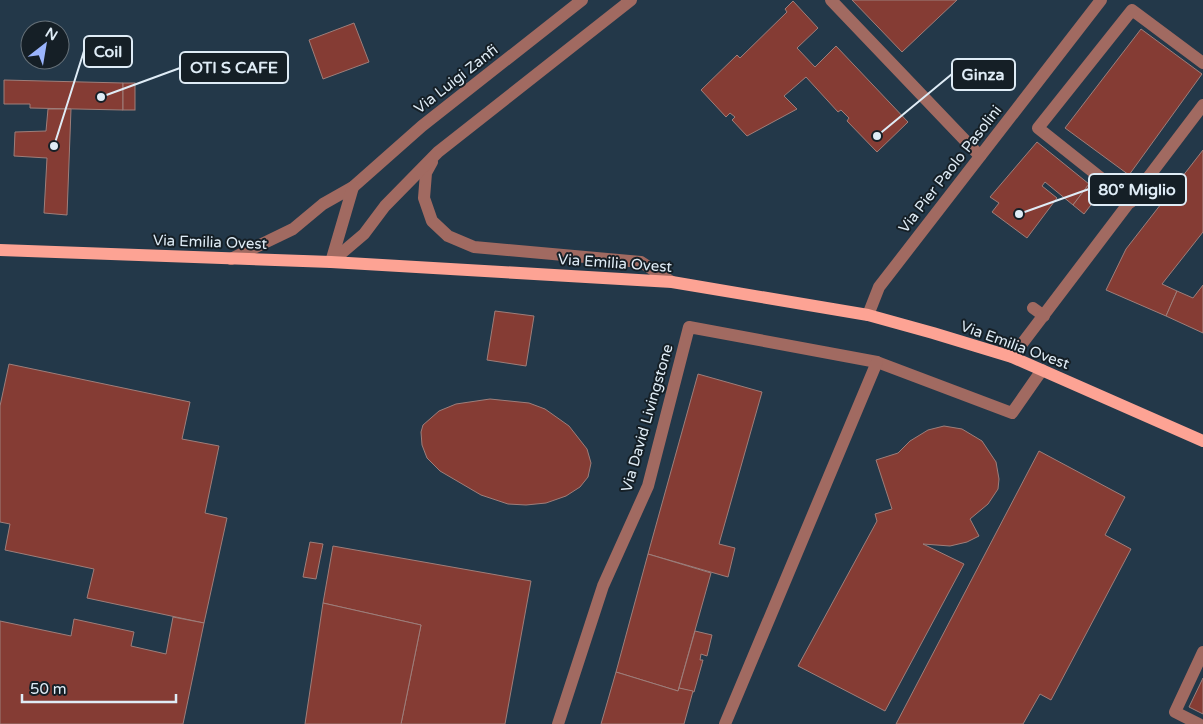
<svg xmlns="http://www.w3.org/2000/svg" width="1203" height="724" font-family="'Varela Round',sans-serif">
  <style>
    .building { fill: #853c34; stroke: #9e7e7a }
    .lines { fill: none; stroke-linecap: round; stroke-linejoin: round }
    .minor { stroke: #a16a61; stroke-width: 12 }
    .major { stroke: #fda394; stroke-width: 12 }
    .labels { text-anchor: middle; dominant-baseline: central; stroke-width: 4; stroke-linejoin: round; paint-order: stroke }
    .street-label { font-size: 15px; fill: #dfecf6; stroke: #151f26 }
    .leader { fill: none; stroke: #dfecf6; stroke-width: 2 }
    .callout-dot { fill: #dfecf6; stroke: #151f26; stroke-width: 2 }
    .callout { fill: #151f26; stroke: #dfecf6; stroke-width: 2 }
    .callout-label { font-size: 16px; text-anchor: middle; font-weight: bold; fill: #dfecf6 }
  </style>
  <rect width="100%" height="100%" fill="#233849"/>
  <g class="building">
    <polygon points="852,0 957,0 902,52"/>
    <polygon points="793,1 818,28 797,48 815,67 836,46 908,122 877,152 847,121 849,118 841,110 838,112 806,77 784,96 797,109 747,136 732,120 735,117 730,113 726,117 701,90 737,55 740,58 787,12 785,9"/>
    <polygon points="354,23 369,62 323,79 309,40"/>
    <polygon points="1141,29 1202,74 1129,175 1065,128"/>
    <polygon points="4,80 123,83 123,110 30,108 30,104 4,104"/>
    <rect x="123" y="83" width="12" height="27"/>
    <polygon points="48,109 71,109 67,215 44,213 47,158 14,156 15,132 46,131"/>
    <polygon points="1037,142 1089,184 1073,205 1045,182 1042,186 1057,198 1027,238 992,212 999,203 990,197"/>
    <polygon points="1203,150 1203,232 1162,284 1177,291 1166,316 1106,290 1126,249"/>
    <polygon points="1089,184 1100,193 1084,214 1073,205"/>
    <polygon points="1203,285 1203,333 1166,316 1177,291 1193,298"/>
    <polygon points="495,311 534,316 526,366 487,360"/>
    <polygon points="9,364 190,402 182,439 219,446 205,513 227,518 204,623 87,598 94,569 5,550 10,524 0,522 0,406"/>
    <polygon points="698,374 762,392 719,544 735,548 728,577 648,554"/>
    <polygon points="490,399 529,403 545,409 569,426 587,449 591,463 588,477 580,487 566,496 546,503 526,505 508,504 481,495 440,471 427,458 422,445 421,432 423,425 439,411 456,404"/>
    <polygon points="944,426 962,429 982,441 996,462 999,479 998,489 988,504 970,519 979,536 967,542 950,546 923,544 964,564 885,711 798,666 877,521 875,514 892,509 876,460 898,453 910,441 928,430"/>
    <polygon points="1039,451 1125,497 1105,535 1131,549 1051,700 1040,694 1023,724 896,724"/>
    <polygon points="310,542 323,544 316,579 303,577"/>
    <polygon points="333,546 531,581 505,724 401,724 421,625 323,603"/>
    <polygon points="648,554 711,573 678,691 616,672"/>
    <polygon points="323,603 421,625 401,724 305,724"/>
    <polygon points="173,617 204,623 183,724 0,724 0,621 71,636 74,619 134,632 131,646 166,654"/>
    <polygon points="695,631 712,635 707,656 701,654 700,660 703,660 694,692 679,688"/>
    <polygon points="616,672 678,691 679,688 693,691 684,724 601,724"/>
    <polygon points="1203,678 1203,714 1189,707"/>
  </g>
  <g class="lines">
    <g class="minor">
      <polyline points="831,0 980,156"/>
      <polyline points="432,162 426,173 424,198 432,221 448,236 474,247 641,262 672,282"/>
      <polyline points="1131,202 1038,128 1132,10 1203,63"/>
      <polyline points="231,259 293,229 323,204 353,187 422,126 582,0"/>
      <polyline points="331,262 364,234 385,206 438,152 631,0"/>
      <polyline points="331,262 353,187"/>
      <polyline points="1033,308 1044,316"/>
      <polyline points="868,315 879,287 1101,0"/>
      <polyline points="1012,357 1203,105"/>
      <polyline points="558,724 603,586 648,486 689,327 877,362 1012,413 1042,370"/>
      <polyline points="725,724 877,362"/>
      <polyline points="1199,724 1175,712 1203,652"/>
    </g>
    <polyline class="major" points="0,250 331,262 672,282 868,315 933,333 1012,357 1203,441"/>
  </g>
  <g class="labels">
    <g class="street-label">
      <text transform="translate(456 79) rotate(-38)">Via Luigi Zanfi</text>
      <text transform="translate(950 169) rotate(-52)">Via Pier Paolo Pasolini</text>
      <text transform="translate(210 242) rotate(2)">Via Emilia Ovest</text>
      <text transform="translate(615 263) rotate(4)">Via Emilia Ovest</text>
      <text transform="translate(1015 345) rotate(20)">Via Emilia Ovest</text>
      <text transform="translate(647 418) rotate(-74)">Via David Livingstone</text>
    </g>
  </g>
  <path class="leader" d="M54 146L84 51M101 97L180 68M877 136L952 74M1019 214L1089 189"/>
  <g class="callout-dot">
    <circle cx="54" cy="146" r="5"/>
    <circle cx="101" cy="97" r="5"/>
    <circle cx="877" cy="136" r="5"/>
    <circle cx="1019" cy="214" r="5"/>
  </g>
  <g class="callout">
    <rect x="84" y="36" width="48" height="31" rx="5"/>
    <rect x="180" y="52" width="108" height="31" rx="5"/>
    <rect x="952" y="59" width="63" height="31" rx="5"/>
    <rect x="1089" y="174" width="97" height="31" rx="5"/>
  </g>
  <g class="callout-label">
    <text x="108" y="57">Coil</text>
    <text x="234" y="73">OTI S CAFE</text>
    <text x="983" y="80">Ginza</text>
    <text x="1137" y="195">80° Miglio</text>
  </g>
  <g transform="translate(45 45) rotate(31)"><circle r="24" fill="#151f26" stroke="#667179"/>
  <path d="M0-4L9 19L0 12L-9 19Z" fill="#9bb5fd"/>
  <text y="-8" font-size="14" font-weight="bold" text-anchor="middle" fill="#dfecf6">N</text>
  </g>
  <path d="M22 694v8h154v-8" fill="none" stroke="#dfecf6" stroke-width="2.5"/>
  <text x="30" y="694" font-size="15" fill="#dfecf6" stroke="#151f26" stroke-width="4" paint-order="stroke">50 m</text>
</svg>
